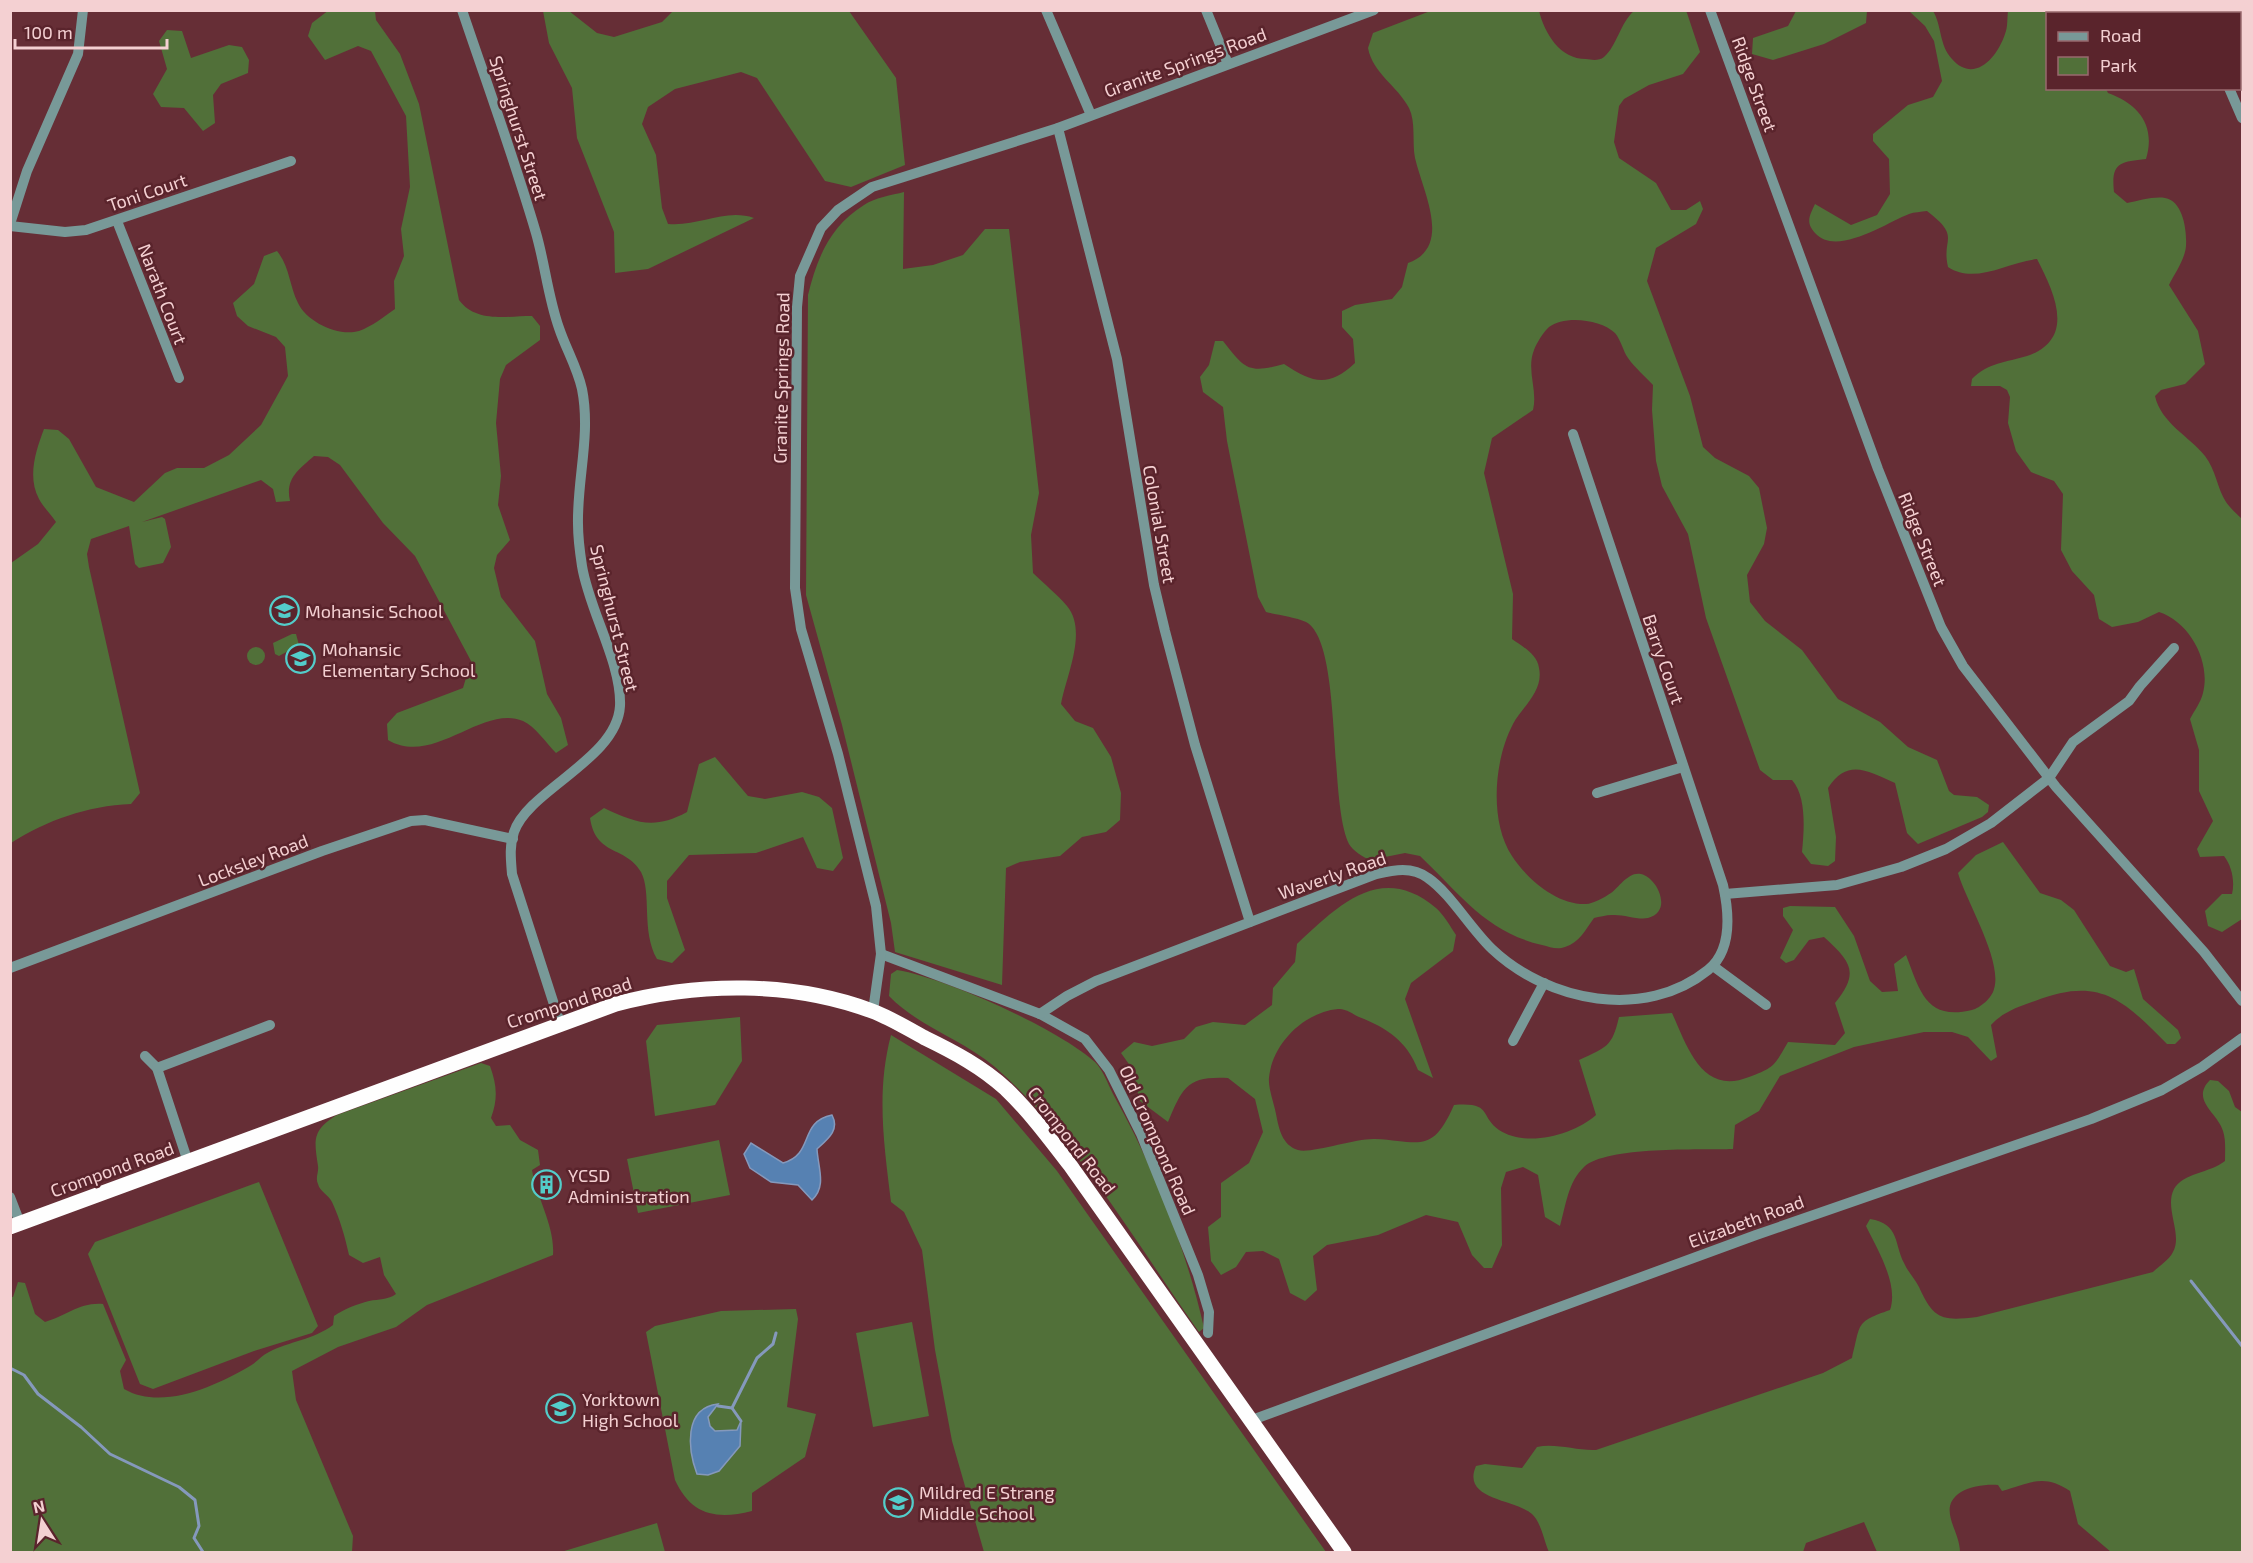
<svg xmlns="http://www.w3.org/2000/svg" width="2253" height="1563" font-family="'Exo 2',sans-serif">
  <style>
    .green { fill: #517039 }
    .water { fill: #5681b2; stroke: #8599bc; stroke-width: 1.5 }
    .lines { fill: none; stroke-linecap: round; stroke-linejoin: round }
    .stream { stroke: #8599bc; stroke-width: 3 }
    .minor { stroke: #789998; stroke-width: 10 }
    .highway { stroke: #fefefe; stroke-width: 15 }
    .labels { text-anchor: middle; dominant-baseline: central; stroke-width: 5; stroke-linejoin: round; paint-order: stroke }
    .street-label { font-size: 18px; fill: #f4d0d2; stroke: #5a242c }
    .poi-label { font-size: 18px; fill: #f4d0d2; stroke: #5a242c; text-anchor: start }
  </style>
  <rect width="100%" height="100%" fill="#662e36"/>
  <g class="green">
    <path d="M329,10l46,1 1,9 24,34 19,50 40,196c17,23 47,16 73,16l8,10v14l-34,25 -6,14 -4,44 5,53 -3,29 12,35 -13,15 -3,13 7,29 34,44 12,53 14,24 7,27 -12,8c-10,-10 -21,-27 -33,-32 -41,-17 -89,46 -135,19l-1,-16 10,-11 66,-25 8,-27 -56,-105 -32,-33 -43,-58 -12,-8 -14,-1c-16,14 -29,23 -24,45l-14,1 -3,-13 -12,-9 -119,42 20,-5 3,2 6,28 -8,16 -24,5 -4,-4 -6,-38 -38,13 -4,15 2,13 51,226 -9,11c-44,2 -84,16 -120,39v-280l27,-19 18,-22c-5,-8 -13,-15 -17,-23 -12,-22 -3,-49 5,-70l14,1 11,9 27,48 38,15 31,-29 12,-5h27l25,-13 32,-30 27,-49 -3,-29 -9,-10 -28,-11 -11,-10 -4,-13 21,-19 10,-28 13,-5c13,16 12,34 21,52 9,19 40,34 61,28 12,-4 26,-15 36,-22l-1,-28 10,-25 -3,-27 9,-42 -4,-71 -35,-65 -13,-5 -33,14 -17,-24 4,-13z"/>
    <path d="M1433,10l106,1c6,23 21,48 47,48 6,1 13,2 18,-2 13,-11 16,-34 30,-46l51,-1 2,3 13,39 -17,22 -34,11 -25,14 -5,7 -5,36 5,16 37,25 15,27h15l14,-9 3,8 -7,15 -40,24 -9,33 43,115 13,51 12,11 34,18 10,12 8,40 -3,16 -17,31 3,27 15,19 37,29 36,49 42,23 28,25 29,13 12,31 5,4 23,2 12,8 -1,7 -6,5 -64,27 -11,-11 -12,-50c-28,-12 -47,-25 -67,5l8,49 -1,24 -7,5 -17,-2 -9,-12c2,-21 5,-55 -10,-72h-19l-13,-10 -54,-152 -18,-84 -26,-48 -6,-25 -4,-51 1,-25c-8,-9 -18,-17 -25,-27 -5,-7 -7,-18 -13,-25 -14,-14 -51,-18 -66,-6 -5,4 -13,17 -15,23 -8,20 4,40 -1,60l-41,28 -8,35 29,121 -1,45c11,8 25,15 27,29 5,23 -17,39 -26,56 -19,36 -24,97 -1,132 15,23 45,49 74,48 7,0 19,-7 25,-11 8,-6 18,-22 30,-19 17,4 32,38 7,44 -11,2 -25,-4 -36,-3 -6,0 -13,2 -18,3 -8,11 -15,25 -29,29 -8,3 -15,0 -23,-2 -56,-13 -82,-51 -122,-89l-15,-3 -35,7c-7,-3 -17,-9 -21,-16 -21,-43 -6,-202 -43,-222 -11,-5 -28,-7 -40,-10l-8,-15 -31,-156 -4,-34 -20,-15 -3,-15 9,-12 6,-24h8c22,28 25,33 61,23 29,19 44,24 71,-1l-2,-24 -11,-12v-16l13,-6 37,-6 10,-12 6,-24c45,-16 15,-71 7,-105 -3,-15 1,-36 -6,-50 -12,-23 -36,-34 -41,-60l5,-15z"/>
    <path d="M543,11h26l28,22 17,4 48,-15 11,-11h176l47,67 9,87 -54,22 -26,-6 -68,-103 -16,-6 -66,17 -27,18 -6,17 14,31 6,53 6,16c30,3 57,-16 86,-6l-106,51 -33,4 -1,-41 -37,-94 -5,-50 -23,-45z"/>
    <polygon points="1796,11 1796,10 1867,11 1866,23 1824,44 1773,60 1752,54 1753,38 1788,26"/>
    <path d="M1909,11h24c9,15 6,34 19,48 22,25 45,-1 53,-25 3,-7 2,-16 3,-23h62l-5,2 -17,1v74l58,1 2,4c31,11 48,33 38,66 -27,3 -35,4 -32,33l13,11c11,-2 27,-7 38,-5 18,3 22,32 21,48 -1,13 -11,27 -17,39l29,46 7,33 -20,20 -24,6 -6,6c6,27 34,40 50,60 11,14 12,32 21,46 4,6 11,12 16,17v400l-20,13 -14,-6 -3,-15 17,-17h10c3,-12 0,-28 -8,-38l-24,1 -3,-8 16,-28 -14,-30v-41l-9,-31c4,-8 11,-17 13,-26 8,-31 -13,-71 -44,-81l-21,10 -26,5 -13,-8 -5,-24 -22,-24 -11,-21 2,-56 -9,-13 -23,-9 -15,-21 -8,-28 2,-26 -3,-7 -7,-4h-29l1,-7c15,-16 35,-17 55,-23 50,-17 27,-64 10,-97 -29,3 -62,26 -89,8 -7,-30 14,-29 -21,-56 -6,1 -13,1 -18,3 -23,9 -73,43 -94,19 -10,-11 -5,-18 0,-29l36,21 26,-10 13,-21 -1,-35 -16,-18v-7l35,-29 25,-8 9,-16 -8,-40 -9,-15z"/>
    <polygon points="167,30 182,31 191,58 229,45 242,47 249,60 248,73 221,84 213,95 215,123 203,131 184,108 161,107 153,94 167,69 159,41"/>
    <path d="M904,192l-1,77 30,-4 30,-10 22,-26h24l30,264 -8,42 2,38c11,11 24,21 34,33 21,25 -1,70 -6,98l14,17 18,7 18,29 10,36 -1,27 -14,12 -24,5 -22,19 -40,6 -14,6 -4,117 -107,-33 -4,-29 -49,-198 -36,-130 2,-300c9,-37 22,-69 56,-90 10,-7 28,-10 40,-13z"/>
    <polygon points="292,634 296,634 299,645 279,656 275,654 273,643"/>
    <circle cx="256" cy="656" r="9"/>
    <path d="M715,757l33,39 17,3 37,-7 17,5 13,11 11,50 -10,13 -16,-3 -14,-31 -47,16 -67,2 -22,26v17l18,52 -13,13 -15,-4c-16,-28 -5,-66 -16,-87 -16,-27 -45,-15 -51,-54l14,-10c32,15 50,22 83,4l12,-48z"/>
    <path d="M2003,842l37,51 21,7 13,10 36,56 16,6 8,-3 9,30 35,31 3,8 -6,6h-8c-44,-45 -68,-68 -132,-43 -17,6 -32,11 -44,24l6,32 -6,4 -23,-24 -16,-5h-28l-70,15 -74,29 -21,35 -24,14 -2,24c-32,1 -127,-3 -149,18 -16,15 -18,38 -24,59l-15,-9 -7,-42 -15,-8 -17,5 -5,16 1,57 -10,23h-8l-12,-13 -14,-33 -32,-7 -48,20 -51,10 -14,11 4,34 -12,11 -15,-8 -11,-34 -16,-8 -17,1 -10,15 -15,8 -10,-14 -3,-34 13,-10v-34l28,-20 14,-31 -8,-33 -27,-21c-41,-2 -45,9 -60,44l-28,-21 -9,-34 -10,-14 13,-11 18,4 32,-7 12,-12 17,-5 32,3 27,-20 1,-17 22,-26 2,-18c42,-39 84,-82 139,-36 8,7 14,18 20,27l-3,16 -42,32 -6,16 28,79 -15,-8c-11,-29 -31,-42 -59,-53 -6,-3 -14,-9 -21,-8 -34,3 -66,35 -69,69 -1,10 5,25 7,36 3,15 6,31 22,36 13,4 58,-12 77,-11 45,2 57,16 79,-34 39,-3 25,11 45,25 27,18 75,5 97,-15l-17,-55c28,-13 33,-13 40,-43l53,-4c15,33 30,83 77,64 26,-10 25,-11 39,-35l47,3 10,-12 -10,-30c25,-31 16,-41 -11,-66l-15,3 -15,20 -8,3 -6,-5 13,-28 -10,-14v-8l7,-2 45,1 19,29 16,45 12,11 16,-1 -4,-27 12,-9c14,36 20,66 66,55 8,-2 20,-12 22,-21 9,-28 -28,-88 -36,-116l18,-18z"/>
    <path d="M897,970c49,8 161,59 198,92 8,8 13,22 18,32 40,71 73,154 91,234l-5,4c-61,-86 -125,-196 -204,-265 -33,-28 -76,-40 -106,-71l2,-22z"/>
    <polygon points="740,1017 742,1061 715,1105 655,1116 646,1041 657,1025"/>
    <path d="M891,1035l105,64 61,72 269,381h-342l-32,-111 -17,-91 -13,-100 -18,-38 -13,-10c-7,-58 -15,-110 0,-167z"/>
    <path d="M481,1063l9,3c7,19 8,33 1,52l5,8 14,-1 10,15 18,10 2,15 -8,5c5,29 23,56 21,85l-126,50 -31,22 -58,20 -46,24 4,29 57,136 -1,16h-341l-1,-255h3l5,-15 7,1 10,31 10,8c21,-6 35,-20 58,-18l23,56 -6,11 4,18c38,22 92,-3 126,-23 7,-4 12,-11 19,-14 21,-11 44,-12 64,-27l1,-9c10,-7 23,-12 35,-15 10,-2 19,-1 27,-7l-12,-19 -4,-18 -17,6 -14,-8c-4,-18 -9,-36 -17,-53 -4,-8 -12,-10 -14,-18 -3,-6 1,-12 0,-18 -4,-26 -6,-36 19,-51z"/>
    <path d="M2210,1080l8,1 11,10 6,16 7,5v440h-131l-33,-28 -8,-33c-26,-18 -40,-8 -68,0l-4,-6c-11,-1 -27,1 -37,7 -25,16 -1,38 -1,60h-83l-13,-30 -58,21 -3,9h-254c-5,-11 -8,-30 -17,-38 -17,-15 -71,-14 -56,-48l9,-2 37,4 15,-21c19,-4 40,4 59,3l227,-77 29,-15c9,-35 3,-36 38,-48 9,-26 -13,-61 -24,-84l4,-7c30,5 24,25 34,44 4,9 11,16 15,24 15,33 23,34 58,30l176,-45c6,-6 16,-12 20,-20 10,-18 -9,-44 1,-63 9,-16 36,-16 51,-28 0,-10 1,-21 -2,-30 -5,-18 -33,-31 -13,-51z"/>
    <polygon points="719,1140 730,1195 638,1213 627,1159"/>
    <polygon points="259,1182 318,1326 312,1333 254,1351 153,1389 140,1384 88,1254 95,1242"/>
    <path d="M796,1309l2,10 -11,88 29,7 -11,43 -53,36v18c-36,9 -61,4 -77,-31l-29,-148 9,-6 66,-15z"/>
    <polygon points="912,1322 929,1416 873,1427 856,1333"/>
    <polygon points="657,1523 665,1552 561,1552"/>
  </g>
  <g class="water">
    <path d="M832,1115c8,15 -4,24 -15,34 1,19 10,37 -5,51l-14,-15 -27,-3 -21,-14 -6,-14 7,-11 32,20c32,-9 15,-41 49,-48z"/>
    <path d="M718,1404l-10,13 2,9 5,5 22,-1 4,-9 -1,25 -21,25 -11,4 -11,-1c-9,-24 -14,-66 21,-70z"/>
  </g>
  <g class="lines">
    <g class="stream">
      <polyline points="2191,1281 2242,1346"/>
      <polyline points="10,1368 24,1375 38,1394 81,1427 110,1454 179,1487 195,1500 199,1526 194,1538 203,1552"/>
      <polyline points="718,1406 732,1408 741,1421"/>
      <polyline points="732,1408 757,1358 773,1344 776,1333"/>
    </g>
    <g class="minor">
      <path d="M462,10c25,74 52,148 74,223 9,31 12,64 23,95 7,21 18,39 23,61 9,46 -5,90 -4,135 0,14 2,29 4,42 7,44 40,98 38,140 -3,53 -92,84 -106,126 -5,14 -3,29 -2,42l48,149"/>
      <polyline points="1046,10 1091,115"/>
      <polyline points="1206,10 1228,64"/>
      <polyline points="1710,10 1878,469 1941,627 1963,666 2056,787 2204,952 2242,1001"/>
      <polyline points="2195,10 2196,14"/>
      <polyline points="2229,88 2242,118"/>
      <polyline points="1058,128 1117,359 1154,585 1165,631 1195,745 1250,922"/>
      <polyline points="117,221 179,378"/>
      <polyline points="10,224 27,171 78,54 83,10"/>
      <polyline points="10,226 65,232 86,230 291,161"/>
      <polyline points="1597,793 1683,767"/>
      <polyline points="1725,894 1837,885 1901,867 1946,849 1991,823 2049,778 2073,742 2129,701 2140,686 2174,648"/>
      <polyline points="881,954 1040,1014 1085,1039 1109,1070 1141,1134 1198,1275 1209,1312 1208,1333"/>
      <polyline points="1713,966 1766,1005"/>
      <polyline points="10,968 322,851 411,821 425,820 513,839"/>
      <polyline points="873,1011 881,954 876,906 838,754 801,629 795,588 797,307 800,276 821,228 838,210 872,187 1058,128 1374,10"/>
      <path d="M1040,1014l27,-18 29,-15 280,-107c18,-4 36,-8 52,4 22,15 43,51 64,71 56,53 153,72 216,21 25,-20 21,-58 15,-85l-150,-451"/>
      <polyline points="1513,1041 1544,983"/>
      <polyline points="145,1056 157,1068 188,1162"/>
      <polyline points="157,1068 270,1025"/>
      <polyline points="10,1197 20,1223"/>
      <polyline points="1252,1420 1756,1235 2091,1119 2162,1090 2202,1067 2242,1038"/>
    </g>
    <path class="highway" d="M10,1227l606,-223c82,-22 176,-23 256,7 19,7 36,18 53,27 29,14 57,29 81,51 24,23 44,50 64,76l274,387"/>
  </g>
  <defs>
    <symbol id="school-ring" viewBox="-11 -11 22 22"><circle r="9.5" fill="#5a242c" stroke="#53cdca" stroke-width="1.5"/><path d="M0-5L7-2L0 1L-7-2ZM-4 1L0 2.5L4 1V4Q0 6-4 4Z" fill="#53cdca"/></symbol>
    <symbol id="building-ring" viewBox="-11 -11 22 22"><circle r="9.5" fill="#5a242c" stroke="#53cdca" stroke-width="1.5"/><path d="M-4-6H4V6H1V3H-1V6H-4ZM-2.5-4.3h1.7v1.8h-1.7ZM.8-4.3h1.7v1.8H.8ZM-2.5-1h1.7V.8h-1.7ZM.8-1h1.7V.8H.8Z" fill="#53cdca"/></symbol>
  </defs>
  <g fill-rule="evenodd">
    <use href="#school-ring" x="268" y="594" width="33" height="33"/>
    <use href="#school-ring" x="284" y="642" width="33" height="33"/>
    <use href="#building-ring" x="530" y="1168" width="33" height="33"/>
    <use href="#school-ring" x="544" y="1392" width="33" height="33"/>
    <use href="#school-ring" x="882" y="1486" width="33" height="33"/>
  </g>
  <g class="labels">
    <g class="street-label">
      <text transform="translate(1185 62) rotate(-20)">Granite Springs Road</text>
      <text transform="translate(1755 84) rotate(70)">Ridge Street</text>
      <text transform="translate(519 128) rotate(72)">Springhurst Street</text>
      <text transform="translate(147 192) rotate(-19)">Toni Court</text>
      <text transform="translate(163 294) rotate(69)">Narath Court</text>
      <text transform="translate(781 378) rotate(-89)">Granite Springs Road</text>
      <text transform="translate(1160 524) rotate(80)">Colonial Street</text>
      <text transform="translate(1923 539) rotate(68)">Ridge Street</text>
      <text transform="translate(615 618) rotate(76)">Springhurst Street</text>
      <text transform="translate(1664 659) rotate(71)">Barry Court</text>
      <text transform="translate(253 860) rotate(-21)">Locksley Road</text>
      <text transform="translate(1332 875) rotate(-19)">Waverly Road</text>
      <text transform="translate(569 1002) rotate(-18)">Crompond Road</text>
      <text transform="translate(1072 1140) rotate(52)">Crompond Road</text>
      <text transform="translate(1158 1140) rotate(66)">Old Crompond Road</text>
      <text transform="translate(112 1169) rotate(-20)">Crompond Road</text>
      <text transform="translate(1746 1221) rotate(-20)">Elizabeth Road</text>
    </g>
    <g class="poi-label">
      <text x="305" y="611">Mohansic School</text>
      <text x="322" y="649">Mohansic<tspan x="322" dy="21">Elementary School</tspan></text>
      <text x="568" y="1175">YCSD<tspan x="568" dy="21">Administration</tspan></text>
      <text x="582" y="1399">Yorktown<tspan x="582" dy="21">High School</tspan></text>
      <text x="919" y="1492">Mildred E Strang<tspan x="919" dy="21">Middle School</tspan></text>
    </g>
  </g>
  <rect width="2253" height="1563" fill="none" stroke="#f4d0d2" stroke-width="24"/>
  <rect x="2046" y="12" width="195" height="78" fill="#5a242c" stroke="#98696e" stroke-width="1.5"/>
  <rect x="2058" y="32" width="30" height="9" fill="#789998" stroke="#98696e" stroke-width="1.5"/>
  <text x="2100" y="42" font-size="18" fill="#f4d0d2">Road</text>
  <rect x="2058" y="57" width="30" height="18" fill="#517039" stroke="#98696e" stroke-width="1.5"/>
  <text x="2100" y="72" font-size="18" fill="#f4d0d2">Park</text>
  <g transform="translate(42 1521) rotate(348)" stroke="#5a242c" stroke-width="4.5" paint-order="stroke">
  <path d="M0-4.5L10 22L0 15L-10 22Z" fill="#f4d0d2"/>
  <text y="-9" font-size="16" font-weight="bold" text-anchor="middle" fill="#f4d0d2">N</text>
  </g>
  <path d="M15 39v9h152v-9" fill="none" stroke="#f4d0d2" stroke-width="3"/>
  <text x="24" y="39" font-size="18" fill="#f4d0d2" stroke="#5a242c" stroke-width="4.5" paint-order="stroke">100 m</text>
</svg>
